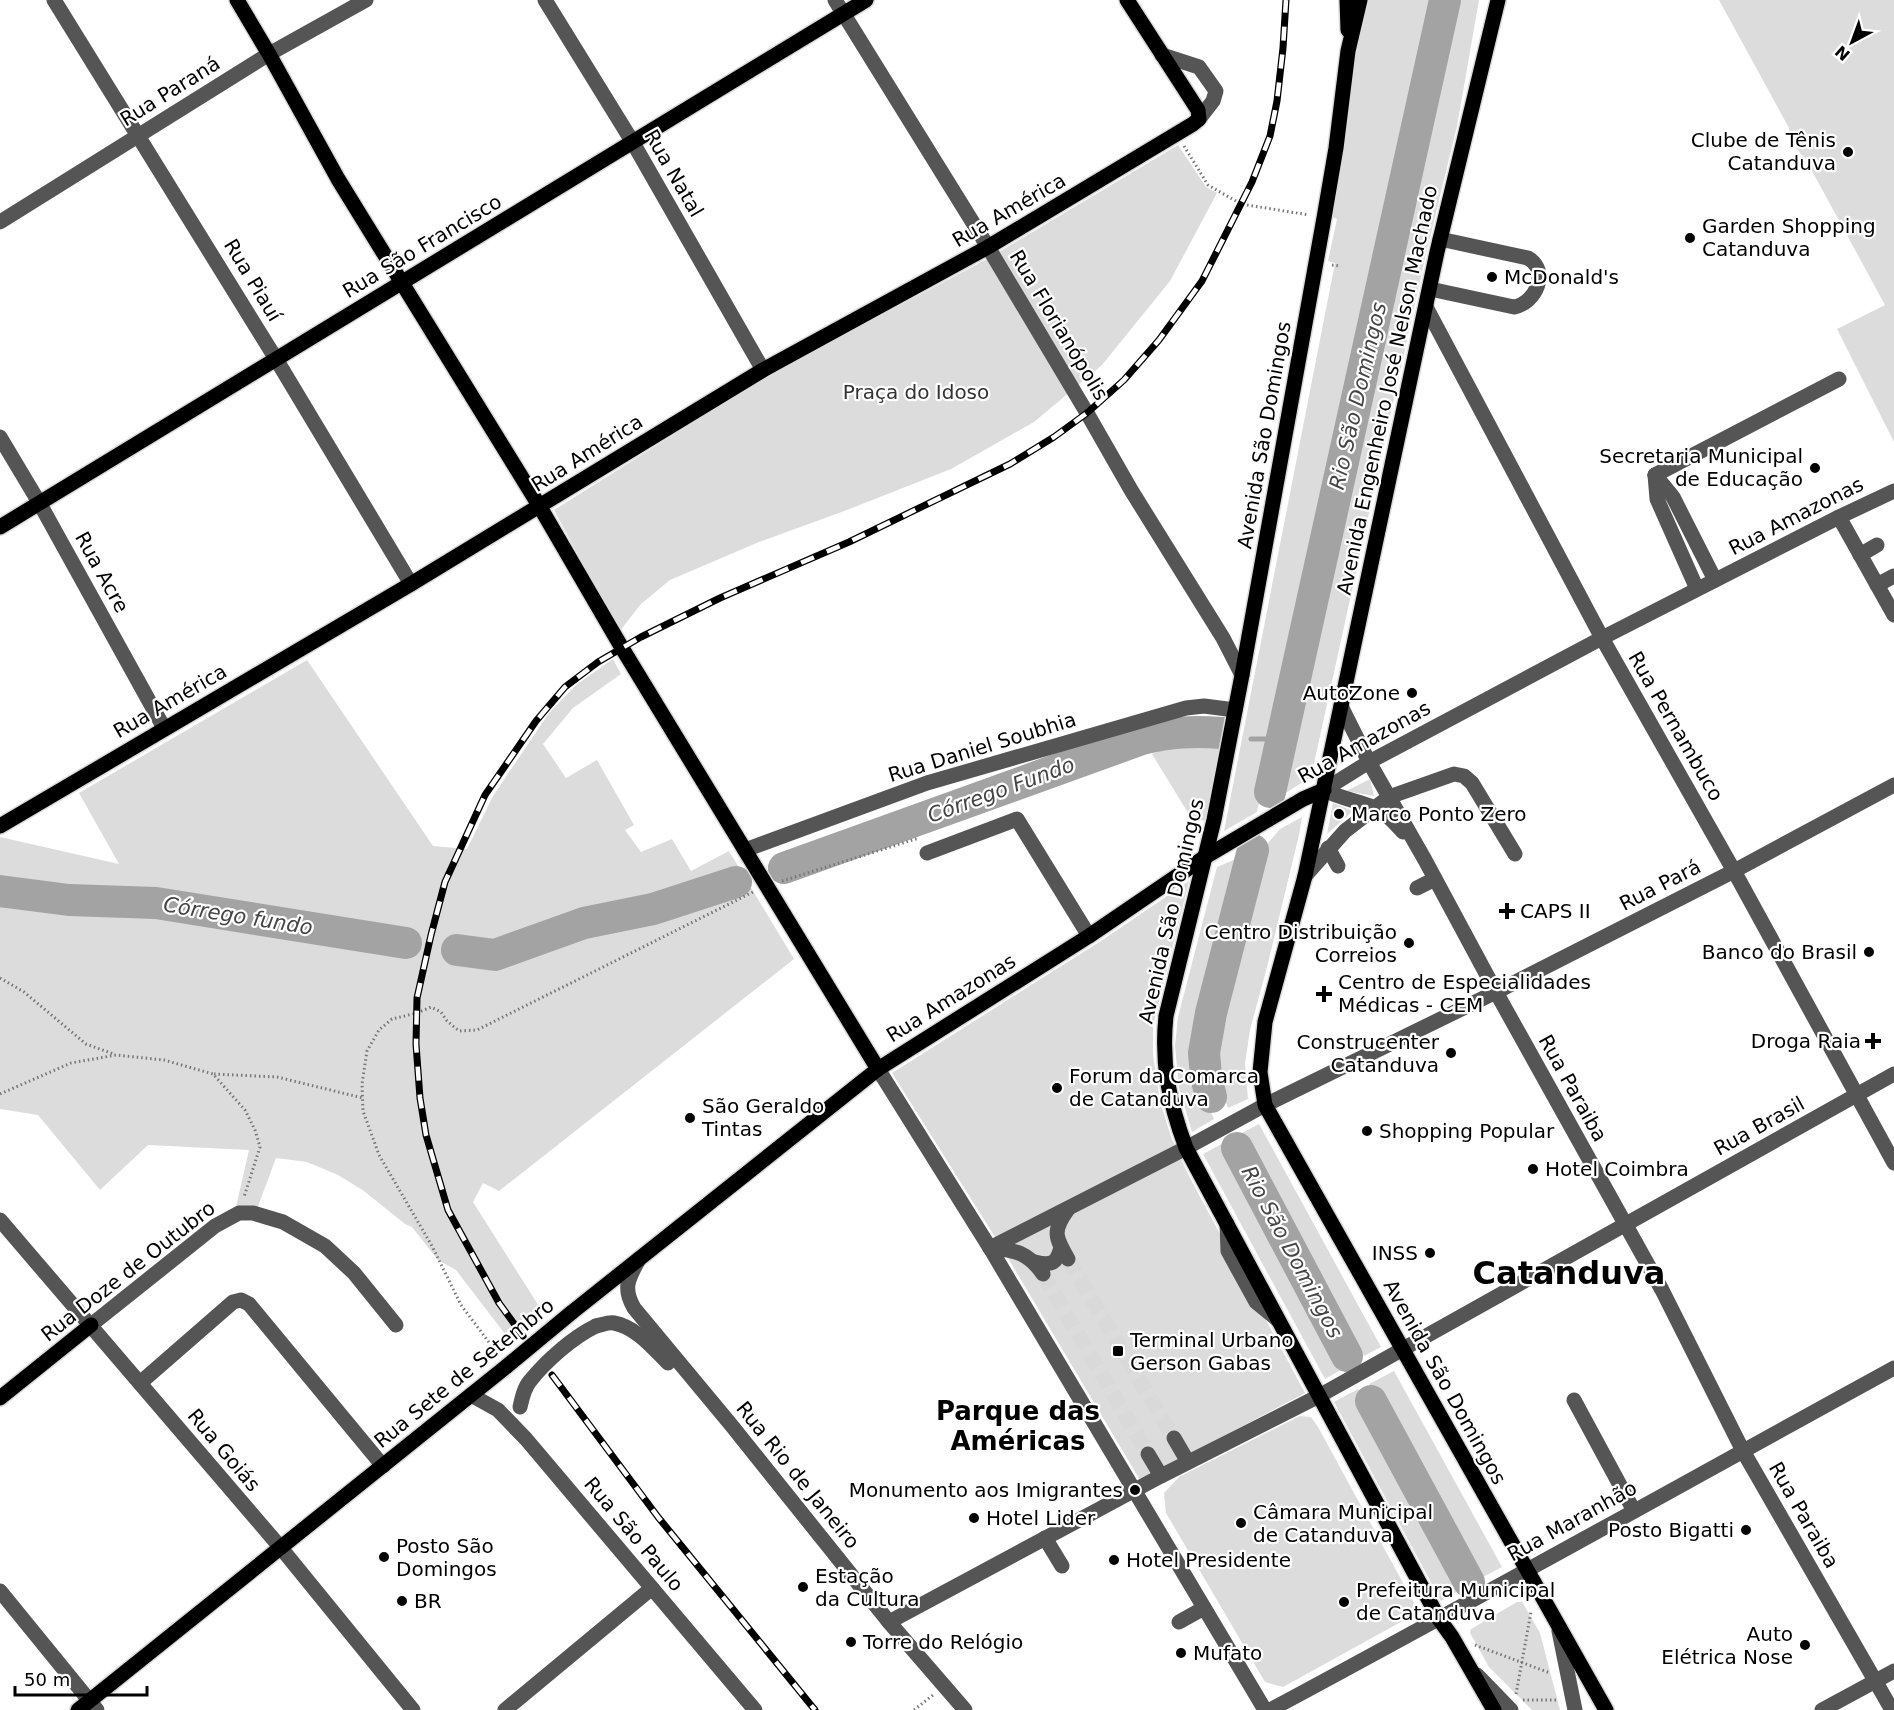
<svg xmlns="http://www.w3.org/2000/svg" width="1894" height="1710" font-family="'DejaVu Sans',sans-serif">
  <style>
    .green { fill: #dcdcdc }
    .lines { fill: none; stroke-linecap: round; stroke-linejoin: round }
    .stream { stroke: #a3a3a3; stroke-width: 5 }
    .river { stroke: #a3a3a3; stroke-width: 32 }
    .minor-tunnel { stroke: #d9d9d9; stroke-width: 15; stroke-dasharray: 15 8; stroke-linecap: butt }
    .major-casing { stroke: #dbdbdb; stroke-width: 18 }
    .path { stroke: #777; stroke-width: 3; stroke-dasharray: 1.5 3; stroke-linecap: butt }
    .minor { stroke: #555; stroke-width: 15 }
    .major { stroke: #000; stroke-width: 15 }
    .rail-casing { stroke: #000; stroke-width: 7 }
    .rail { stroke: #fff; stroke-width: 4.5; stroke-dasharray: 14; stroke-linecap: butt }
    .major-bridge-casing { stroke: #dbdbdb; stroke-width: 18; stroke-linecap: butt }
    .minor-bridge { stroke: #555; stroke-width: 15 }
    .major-bridge { stroke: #000; stroke-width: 15 }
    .poi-dot { fill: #000; stroke: #fff; stroke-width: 2 }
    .labels { text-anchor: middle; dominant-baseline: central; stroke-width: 4.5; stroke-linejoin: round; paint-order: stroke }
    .street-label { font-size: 20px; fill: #000; stroke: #fff }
    .poi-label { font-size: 20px; fill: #000; stroke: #fff; text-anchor: start }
    .park-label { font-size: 20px; fill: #333; stroke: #fff }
    .water-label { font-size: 21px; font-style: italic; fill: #444; stroke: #fff }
    .district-label { font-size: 26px; font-weight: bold; fill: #000; stroke: #fff }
    .town-label { font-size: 32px; font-weight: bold; fill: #000; stroke: #fff }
  </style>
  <rect width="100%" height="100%" fill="#fff"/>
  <g class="green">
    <polygon points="1363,0 1432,0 1257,812 1224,831 1335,263 1328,261 1337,219 1330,216"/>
    <polygon points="1450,0 1479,0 1457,126 1425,258 1311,777 1276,799"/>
    <path d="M1719,0h175v442l-57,-113 48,-24 -80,-147c-7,-6 -17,-20 -16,-30z"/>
    <polygon points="1178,145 1206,187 1217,193 1170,281 1102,365 1034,422 951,469 847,510 759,542 670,580 641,604 619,632 554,510 765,377 987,259"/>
    <polygon points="613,659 621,674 573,708 543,744 566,778 597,760 634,825 625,830 641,852 672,839 691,871 729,851 794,959 499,1191 483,1183 473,1202 542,1311 522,1328 505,1334 456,1270 438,1260 412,1227 405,1224 364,1191 338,1175 307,1162 276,1158 257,1209 236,1207 249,1150 148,1145 100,1190 38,1115 0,1109 0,837 119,864 79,793 307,660 433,846 467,849 493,796 549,713 576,685"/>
    <polygon points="1192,743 1213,743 1225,748 1211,820 1193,821 1152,754 1169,746"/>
    <polygon points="1370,779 1374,796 1346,791"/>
    <polygon points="1333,803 1353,811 1327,834"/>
    <polygon points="1302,817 1299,835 1267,967 1250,1030 1245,1064 1248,1099 1228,1108 1219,1086 1215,1059 1221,1023 1268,843 1280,829"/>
    <polygon points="1243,856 1194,1050 1197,1084 1214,1119 1192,1132 1179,1088 1175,1046 1178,1017 1217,867"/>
    <polygon points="1189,881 1153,1026 1153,1055 1160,1101 1171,1137 1189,1176 1305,1393 1140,1480 1005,1253 892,1073 1104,939"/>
    <polygon points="1259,1124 1381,1347 1364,1356 1242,1133"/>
    <polygon points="1225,1142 1346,1367 1325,1379 1203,1154"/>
    <polygon points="1394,1371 1502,1567 1477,1580 1369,1384"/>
    <polygon points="1358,1389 1464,1588 1441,1601 1334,1402"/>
    <polygon points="1300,1416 1311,1417 1318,1427 1414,1603 1410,1617 1283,1687 1265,1682 1166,1513 1164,1493 1179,1477"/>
    <polygon points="1517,1602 1522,1602 1524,1605 1540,1633 1560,1710 1532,1710 1489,1667 1470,1633 1471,1629"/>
  </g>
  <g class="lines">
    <polyline class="stream" points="1251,739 1281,739"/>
    <g class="river">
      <polyline points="1270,792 1445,0"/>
      <path d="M784,868l358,-129c29,-7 50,-8 80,-6"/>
      <polyline points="0,891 69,900 156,903 406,943"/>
      <polyline points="457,950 495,955 584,923 653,909 736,882"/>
      <polyline points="1211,1097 1206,1076 1204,1053 1211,1013 1253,850"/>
      <polyline points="1237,1148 1347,1356"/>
      <polyline points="1371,1401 1469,1582"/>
    </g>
    <g class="minor-tunnel">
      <polyline points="1068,1259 1174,1438"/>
      <polyline points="1043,1274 1148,1454"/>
    </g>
    <defs>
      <g id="major">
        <polyline points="237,0 269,54 338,179 540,507 622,648 878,1069"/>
        <polyline points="1347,0 1348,30"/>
        <path d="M1360,0l-12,51 -12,97 -12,70 -82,457 -28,145 -48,196c-5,48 3,86 20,132l253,471 13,18 42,73"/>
        <polyline points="1498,0 1437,252 1305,876 1265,1022 1260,1072 1265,1105 1606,1710"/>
        <polyline points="0,527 866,0"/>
        <polyline points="0,826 411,584 763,370 988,247 1193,124 1199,119 1198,110 1127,0"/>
        <polyline points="571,1313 878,1069 1089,936 1205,857 1303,799 1324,790"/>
        <polyline points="0,1398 91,1325"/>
        <polyline points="78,1710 507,1366"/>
      </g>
    </defs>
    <use href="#major" class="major-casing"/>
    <g class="path">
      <polyline points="1184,146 1208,185 1241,204 1309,215"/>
      <polyline points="1332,265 1341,266"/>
      <polyline points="1407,283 1413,283"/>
      <polyline points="782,881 919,838"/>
      <polyline points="0,978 24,992 86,1044 114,1054"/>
      <polyline points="214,1074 277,1077 363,1098"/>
      <polyline points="0,1094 71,1063 116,1055 164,1060 213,1074 245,1110 255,1130 260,1147 244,1197"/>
      <polyline points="497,1353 461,1305 432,1246 379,1155 363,1111 362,1084 367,1051 379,1030 392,1019 417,1013 431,1007 441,1012 447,1021 459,1031 477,1030 753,892"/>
      <polyline points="1475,1645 1550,1673"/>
      <polyline points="1516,1694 1531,1612"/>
      <polyline points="1523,1700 1558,1700"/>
      <polyline points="914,1710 933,1695"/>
    </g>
    <g class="minor">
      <polyline points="54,0 276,359 411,584"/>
      <polyline points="545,0 632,141 763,370"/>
      <polyline points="835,0 988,247 1087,413 1131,490 1223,638 1242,675"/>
      <polyline points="1162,55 1199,67 1216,91 1213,101 1199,119"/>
      <polyline points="0,222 269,54 366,0"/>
      <path d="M1430,289l84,18c22,-4 36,-36 14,-49l-88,-19"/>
      <polyline points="1426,307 1602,638 1734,871 1894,1163"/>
      <polyline points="0,437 40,504 164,728"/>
      <polyline points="1655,475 1839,379"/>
      <polyline points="1655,475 1657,499 1697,589"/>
      <polyline points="1655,475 1673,497 1715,580"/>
      <polyline points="1839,517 1894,615"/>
      <polyline points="1860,555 1877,545"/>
      <polyline points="1877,585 1894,576"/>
      <polyline points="1341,706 1369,762 1425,860 1496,992 1662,1290 1743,1451 1892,1710"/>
      <polyline points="1324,790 1369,762 1602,638 1839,517 1894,491"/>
      <path d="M1324,790c16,8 33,11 49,17 12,5 21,15 30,25"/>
      <polyline points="1328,848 1338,866"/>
      <polyline points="745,850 927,783 1186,708 1204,706 1235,710"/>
      <polyline points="927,853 1017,819 1089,936"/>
      <polyline points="1305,876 1345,831 1389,797 1454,774 1464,776 1472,783 1515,854"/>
      <polyline points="1417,888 1435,879"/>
      <polyline points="878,1069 990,1248 1265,1710"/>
      <polyline points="0,1220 281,1548 413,1710"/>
      <polyline points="1227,1224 1228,1251 1256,1302 1278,1320"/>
      <polyline points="990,1248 1186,1148 1265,1105 1496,992 1734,871 1894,785"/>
      <path d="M990,1248c25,2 38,4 53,26"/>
      <path d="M639,1259c-10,19 -17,28 -5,49l98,118 157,196 76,88"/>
      <path d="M1068,1259c-13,-22 -16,-28 0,-50"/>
      <path d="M1035,1262c16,4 22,2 26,-15"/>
      <polyline points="91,1325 215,1226 239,1213 253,1213 283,1222 325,1246 354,1273 396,1325"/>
      <path d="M596,1326c6,-1 12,-4 18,-3 22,4 39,25 54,40"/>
      <polyline points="140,1383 233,1302 241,1300 249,1304 383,1466"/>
      <polyline points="471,1395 498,1410 526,1439 755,1710"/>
      <polyline points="1574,1400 1634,1511"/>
      <polyline points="1174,1438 1188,1462"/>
      <polyline points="1148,1454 1161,1476"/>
      <polyline points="1045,1538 1062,1566"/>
      <polyline points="0,1591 97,1710"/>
      <polyline points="889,1622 1161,1476 1319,1396 1894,1074"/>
      <polyline points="1179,1622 1204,1608"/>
      <polyline points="1559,1631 1575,1710"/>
      <polyline points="1477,1675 1511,1710"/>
      <polyline points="505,1710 652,1588"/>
      <path d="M1270,1710c209,-112 416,-228 624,-342"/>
      <polyline points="1822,1710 1894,1671"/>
    </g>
    <use href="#major" class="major"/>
    <defs>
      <g id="rail">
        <polyline points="523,1336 499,1303 448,1210 426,1135 420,1098 416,1044 417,998 431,935 445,882 485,795 536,721 565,687 598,662 641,637 720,598 849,542 1010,464 1054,437 1087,413 1124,380 1159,340 1202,281 1252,182 1270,136 1277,101 1283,48 1286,0"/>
        <polyline points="552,1375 658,1517 815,1710"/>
      </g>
    </defs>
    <use href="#rail" class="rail-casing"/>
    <use href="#rail" class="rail"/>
    <defs>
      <polyline id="major-bridge" points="507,1366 571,1313"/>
    </defs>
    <use href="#major-bridge" class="major-bridge-casing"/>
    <path class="minor-bridge" d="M520,1407c2,-9 4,-19 10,-26 16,-20 43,-44 66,-55"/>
    <use href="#major-bridge" class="major-bridge"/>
  </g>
  <g class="poi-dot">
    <circle cx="1848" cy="152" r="6"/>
    <circle cx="1690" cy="238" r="6"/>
    <circle cx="1492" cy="277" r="6"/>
    <circle cx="1815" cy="468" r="6"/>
    <circle cx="1412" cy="693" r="6"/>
    <circle cx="1339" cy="814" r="6"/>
    <path d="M1504 902h6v6h6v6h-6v6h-6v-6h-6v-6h6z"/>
    <circle cx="1409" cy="943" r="6"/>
    <circle cx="1869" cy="952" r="6"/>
    <path d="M1321 985h6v6h6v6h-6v6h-6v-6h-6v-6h6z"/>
    <path d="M1870 1032h6v6h6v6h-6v6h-6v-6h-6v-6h6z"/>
    <circle cx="1451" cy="1053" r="6"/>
    <circle cx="1057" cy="1088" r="6"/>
    <circle cx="690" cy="1118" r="6"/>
    <circle cx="1367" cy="1131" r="6"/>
    <circle cx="1533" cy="1169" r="6"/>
    <circle cx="1430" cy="1253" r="6"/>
    <rect x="1112" y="1345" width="12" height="12" rx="3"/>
    <circle cx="1135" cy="1490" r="6"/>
    <circle cx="974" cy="1518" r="6"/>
    <circle cx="1241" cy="1523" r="6"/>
    <circle cx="1746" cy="1530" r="6"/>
    <circle cx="384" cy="1557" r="6"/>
    <circle cx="1114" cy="1560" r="6"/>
    <circle cx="803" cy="1587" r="6"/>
    <circle cx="402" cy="1601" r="6"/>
    <circle cx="1344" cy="1602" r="6"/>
    <circle cx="851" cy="1642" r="6"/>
    <circle cx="1805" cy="1645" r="6"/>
    <circle cx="1181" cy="1653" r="6"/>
  </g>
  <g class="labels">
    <g class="street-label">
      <text transform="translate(170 91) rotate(-32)">Rua Paraná</text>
      <text transform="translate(674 173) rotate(60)">Rua Natal</text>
      <text transform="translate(1009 210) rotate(-30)">Rua América</text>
      <text transform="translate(422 246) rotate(-31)">Rua São Francisco</text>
      <text transform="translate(253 280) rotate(59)">Rua Piauí</text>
      <text transform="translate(1059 325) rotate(59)">Rua Florianópolis</text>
      <text transform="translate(1387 390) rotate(-78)">Avenida Engenheiro José Nelson Machado</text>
      <text transform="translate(1264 435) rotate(-80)">Avenida São Domingos</text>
      <text transform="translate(587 453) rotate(-32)">Rua América</text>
      <text transform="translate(1796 516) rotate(-27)">Rua Amazonas</text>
      <text transform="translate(102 572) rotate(61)">Rua Acre</text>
      <text transform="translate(170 701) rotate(-30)">Rua América</text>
      <text transform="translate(1676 726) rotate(60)">Rua Pernambuco</text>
      <text transform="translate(1364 742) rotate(-29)">Rua Amazonas</text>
      <text transform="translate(982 747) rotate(-17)">Rua Daniel Soubhia</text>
      <text transform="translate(1660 885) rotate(-27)">Rua Pará</text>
      <text transform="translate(1171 911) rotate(-77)">Avenida São Domingos</text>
      <text transform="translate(951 998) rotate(-32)">Rua Amazonas</text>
      <text transform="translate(1573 1088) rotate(61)">Rua Paraiba</text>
      <text transform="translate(1759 1126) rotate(-29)">Rua Brasil</text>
      <text transform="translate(128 1271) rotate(-38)">Rua Doze de Outubro</text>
      <text transform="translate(464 1373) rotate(-39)">Rua Sete de Setembro</text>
      <text transform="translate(1445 1382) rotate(61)">Avenida São Domingos</text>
      <text transform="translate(224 1450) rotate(50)">Rua Goiás</text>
      <text transform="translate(798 1475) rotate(51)">Rua Rio de Janeiro</text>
      <text transform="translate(1804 1515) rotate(60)">Rua Paraiba</text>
      <text transform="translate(1572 1521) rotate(-29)">Rua Maranhão</text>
      <text transform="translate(634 1534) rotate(50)">Rua São Paulo</text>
    </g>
    <g class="poi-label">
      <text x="1836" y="140" text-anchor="end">Clube de Tênis<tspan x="1836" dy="23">Catanduva</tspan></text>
      <text x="1702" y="226">Garden Shopping<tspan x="1702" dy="23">Catanduva</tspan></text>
      <text x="1504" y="277">McDonald's</text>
      <text x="1803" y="456" text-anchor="end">Secretaria Municipal<tspan x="1803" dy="23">de Educação</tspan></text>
      <text x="1400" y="693" text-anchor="end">AutoZone</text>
      <text x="1351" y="814">Marco Ponto Zero</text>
      <text x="1520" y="911">CAPS II</text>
      <text x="1397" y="932" text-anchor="end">Centro Distribuição<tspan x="1397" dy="23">Correios</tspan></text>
      <text x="1857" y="952" text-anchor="end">Banco do Brasil</text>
      <text x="1338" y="982">Centro de Especialidades<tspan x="1338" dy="23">Médicas - CEM</tspan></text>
      <text x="1861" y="1041" text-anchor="end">Droga Raia</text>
      <text x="1439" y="1042" text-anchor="end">Construcenter<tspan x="1439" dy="23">Catanduva</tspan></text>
      <text x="1069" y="1076">Forum da Comarca<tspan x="1069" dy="23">de Catanduva</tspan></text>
      <text x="702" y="1106">São Geraldo<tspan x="702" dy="23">Tintas</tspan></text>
      <text x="1379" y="1131">Shopping Popular</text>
      <text x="1545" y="1169">Hotel Coimbra</text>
      <text x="1418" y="1253" text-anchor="end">INSS</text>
      <text x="1130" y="1340">Terminal Urbano<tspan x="1130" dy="23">Gerson Gabas</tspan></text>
      <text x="1123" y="1490" text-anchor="end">Monumento aos Imigrantes</text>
      <text x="1253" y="1512">Câmara Municipal<tspan x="1253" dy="23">de Catanduva</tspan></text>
      <text x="986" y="1518">Hotel Lider</text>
      <text x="1734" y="1530" text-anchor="end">Posto Bigatti</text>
      <text x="396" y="1546">Posto São<tspan x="396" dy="23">Domingos</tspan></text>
      <text x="1126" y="1560">Hotel Presidente</text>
      <text x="815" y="1576">Estação<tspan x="815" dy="23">da Cultura</tspan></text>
      <text x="1356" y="1590">Prefeitura Municipal<tspan x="1356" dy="23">de Catanduva</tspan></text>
      <text x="414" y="1601">BR</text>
      <text x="1793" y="1634" text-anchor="end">Auto<tspan x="1793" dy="23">Elétrica Nose</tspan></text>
      <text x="863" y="1642">Torre do Relógio</text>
      <text x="1193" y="1653">Mufato</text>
    </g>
    <g class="park-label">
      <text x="916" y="392">Praça do Idoso</text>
    </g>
    <g class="water-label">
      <text transform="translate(1358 396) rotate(-77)">Rio São Domingos</text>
      <text transform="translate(1001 790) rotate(-20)">Córrego Fundo</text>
      <text transform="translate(238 916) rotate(9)">Córrego fundo</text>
      <text transform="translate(1292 1252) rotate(62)">Rio São Domingos</text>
    </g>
    <g class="district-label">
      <text x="1018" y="1411">Parque das<tspan x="1018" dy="30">Américas</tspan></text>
    </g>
    <g class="town-label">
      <text x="1569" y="1273">Catanduva</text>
    </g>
  </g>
  <g transform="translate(1852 42) rotate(221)" stroke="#ffffff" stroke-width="4.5" paint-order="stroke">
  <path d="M0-4.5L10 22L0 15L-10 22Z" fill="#000000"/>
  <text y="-9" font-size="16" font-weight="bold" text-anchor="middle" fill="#000000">N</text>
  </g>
  <path d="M15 1686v9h132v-9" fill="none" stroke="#000000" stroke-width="3"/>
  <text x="24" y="1686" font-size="18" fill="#000000" stroke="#ffffff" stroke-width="4.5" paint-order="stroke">50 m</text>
</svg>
